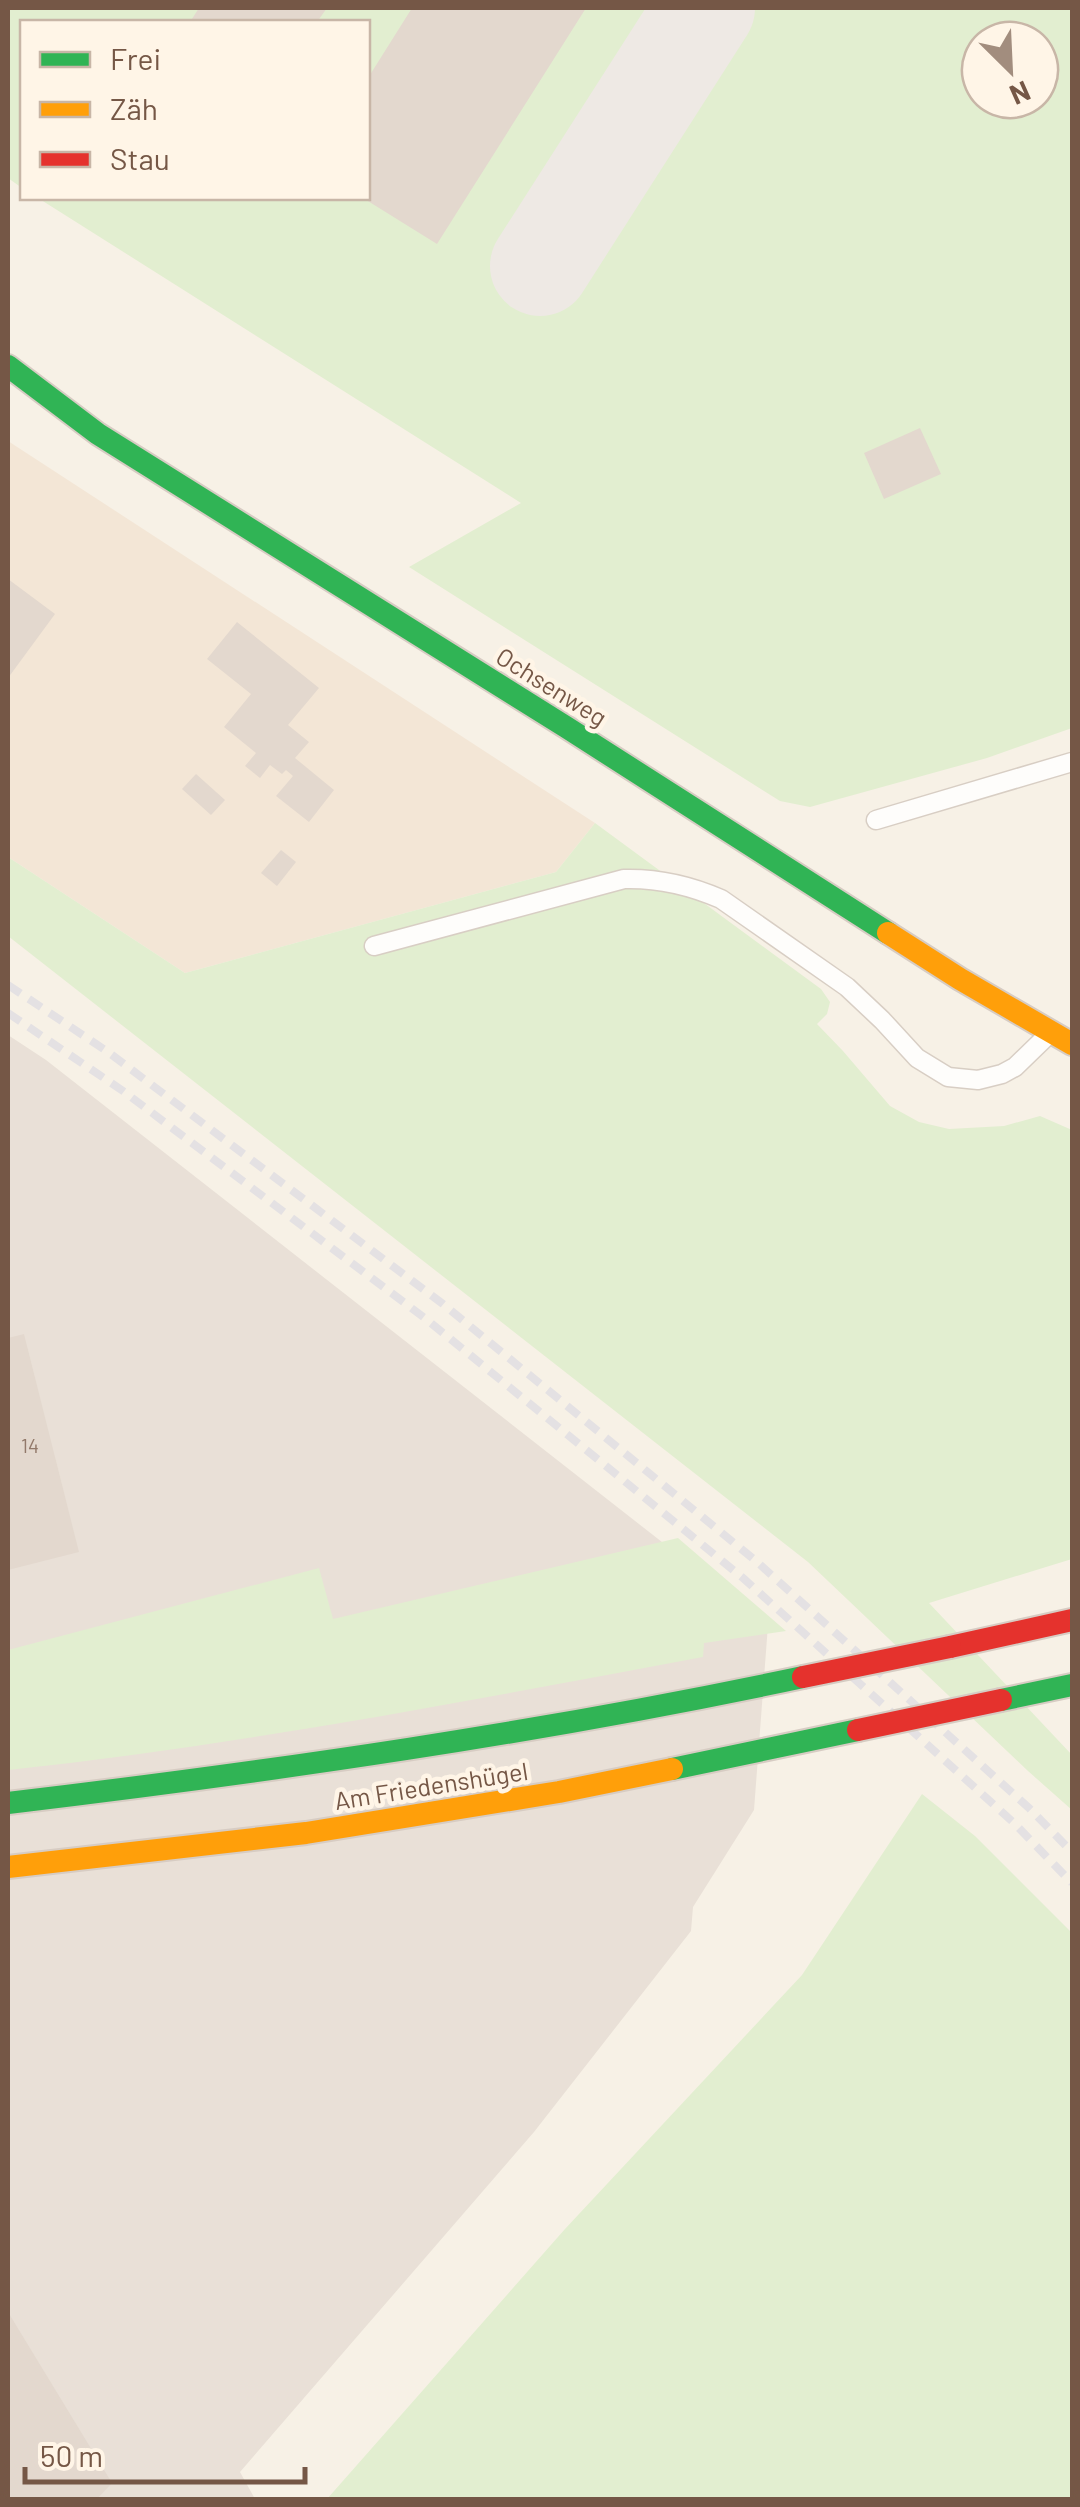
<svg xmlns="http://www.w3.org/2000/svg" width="1080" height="2507" font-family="Barlow,sans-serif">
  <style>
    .residential { fill: #f3e6d6 }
    .industrial { fill: #e9e0d7 }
    .green { fill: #e2eed0; fill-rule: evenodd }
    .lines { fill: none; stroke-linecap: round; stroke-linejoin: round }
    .taxiway { stroke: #eee9e4; stroke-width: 100 }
    .building { fill: #e3d8ce }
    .lane-casing { stroke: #d8cec4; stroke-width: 21 }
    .fast-casing { stroke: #d7ccc3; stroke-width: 26 }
    .slow-casing { stroke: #d7ccc3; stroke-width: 26 }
    .jam-casing { stroke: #d7ccc3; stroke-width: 26 }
    .lane { stroke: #fefdfb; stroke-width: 18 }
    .fast { stroke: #30b455; stroke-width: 22 }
    .slow { stroke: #ff9f0a; stroke-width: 22 }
    .jam { stroke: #e5322d; stroke-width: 22 }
    .rail { stroke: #e4e1e3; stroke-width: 8; stroke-dasharray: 15 10; stroke-linecap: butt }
    .jam-bridge-casing { stroke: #d5ccc3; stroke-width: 26; stroke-linecap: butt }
    .jam-bridge { stroke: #e5322d; stroke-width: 22 }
    .labels { text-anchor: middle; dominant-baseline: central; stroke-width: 9; stroke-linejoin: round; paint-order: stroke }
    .number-label { font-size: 20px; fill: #92796a }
    .street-label { font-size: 25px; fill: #755746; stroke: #fff5e7 }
  </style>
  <rect width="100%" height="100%" fill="#f7f1e6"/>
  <polygon class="residential" points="8,441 595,823 556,872 185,973 8,857"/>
  <polygon class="industrial" points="8,1035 46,1060 768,1625 754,1810 693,1907 691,1931 534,2132 240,2472 255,2499 8,2499"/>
  <g class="green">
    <path d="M8,8h1064v720l-85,30 -177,49 -30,-6 -371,-234 112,-64 -483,-305h330v-176h-346v166l-14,-10zM980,40h60v60h-60z"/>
    <polygon points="595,823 821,989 830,1002 827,1014 817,1024 843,1051 890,1106 919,1122 949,1129 1004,1126 1040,1116 1072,1130 1072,1559 929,1603 1072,1755 1072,1810 1028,1771 808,1562 8,936 8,857 185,973 556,872"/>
    <path d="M678,1538l108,93 -82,12 -1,14c-231,43 -462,88 -695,113v-120l311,-82 14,51z"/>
    <polygon points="922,1794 975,1836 1072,1933 1072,2499 327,2499 565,2229 802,1975"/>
  </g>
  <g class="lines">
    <polyline class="taxiway" points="540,266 705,8"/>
  </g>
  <g class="building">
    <polygon points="199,8 327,8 317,22 190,22"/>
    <polygon points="412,8 586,8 437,244 363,198 368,198 368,78"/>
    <polygon points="920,428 941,474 884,499 864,453"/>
    <polygon points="8,579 55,614 8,678"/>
    <polygon points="237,622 319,688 288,725 309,742 295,758 334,790 309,822 276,796 293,776 286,770 282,774 270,765 260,778 245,766 256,753 224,727 251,694 207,659"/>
    <polygon points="196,774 225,800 211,815 182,789"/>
    <polygon points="281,850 296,862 277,886 261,873"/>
    <polygon points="24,1334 79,1552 8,1570 8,1338"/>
    <polygon points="8,2312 112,2483 96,2500 8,2500"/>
  </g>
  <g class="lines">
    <defs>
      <g id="lane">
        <polyline points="876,820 1072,762"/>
        <path d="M374,946l250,-67c35,-1 65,6 97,20l126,88 35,33 35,38 31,19 30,3 24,-6 13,-7 33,-32"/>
      </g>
      <g id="fast">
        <polyline points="8,366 98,434 566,727 888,933"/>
        <polyline points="1001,1700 1072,1685"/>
        <polyline points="672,1769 858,1730"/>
        <path d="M8,1803c267,-32 532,-70 795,-126"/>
      </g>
      <g id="slow">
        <polyline points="888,933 960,979 1072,1044"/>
        <polyline points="8,1867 306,1833 559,1792 672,1769"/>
      </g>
      <polyline id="jam" points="950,1647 1072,1620"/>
    </defs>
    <use href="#lane" class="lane-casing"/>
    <use href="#fast" class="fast-casing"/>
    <use href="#slow" class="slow-casing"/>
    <use href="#jam" class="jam-casing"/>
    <use href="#lane" class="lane"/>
    <use href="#fast" class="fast"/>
    <use href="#slow" class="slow"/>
    <use href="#jam" class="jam"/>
    <g class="rail">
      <polyline points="8,985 108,1052 443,1304 756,1561 1029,1808 1072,1852"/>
      <polyline points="8,1013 123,1091 426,1319 743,1578 1014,1823 1072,1883"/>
    </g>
    <defs>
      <g id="jam-bridge">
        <polyline points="803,1677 950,1647"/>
        <polyline points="858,1730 1001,1700"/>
      </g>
    </defs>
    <use href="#jam-bridge" class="jam-bridge-casing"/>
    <use href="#jam-bridge" class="jam-bridge"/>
  </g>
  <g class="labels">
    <g class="number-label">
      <text x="30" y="1445">14</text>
    </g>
    <g class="street-label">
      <text transform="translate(552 686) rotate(32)">Ochsenweg</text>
      <text transform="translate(431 1785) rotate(-9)">Am Friedenshügel</text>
    </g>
  </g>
  <rect width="1080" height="2507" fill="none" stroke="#755746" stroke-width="20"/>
  <rect x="20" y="20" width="350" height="180" fill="#fff5e7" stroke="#c8b6a7" stroke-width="2.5"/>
  <rect x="40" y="52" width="50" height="15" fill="#30b455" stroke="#c8b6a7" stroke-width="2.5"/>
  <text x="110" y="70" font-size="30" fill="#755746">Frei</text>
  <rect x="40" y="102" width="50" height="15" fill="#ff9f0a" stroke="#c8b6a7" stroke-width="2.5"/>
  <text x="110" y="120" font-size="30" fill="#755746">Zäh</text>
  <rect x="40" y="152" width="50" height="15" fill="#e5322d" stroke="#c8b6a7" stroke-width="2.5"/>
  <text x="110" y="170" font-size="30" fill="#755746">Stau</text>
  <g transform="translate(1010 70) rotate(156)"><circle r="48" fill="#fff5e7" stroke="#c8b6a7" stroke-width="2.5"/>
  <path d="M0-8L18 38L0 25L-18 38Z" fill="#a28d7e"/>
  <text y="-15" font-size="28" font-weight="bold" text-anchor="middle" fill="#755746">N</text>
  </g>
  <path d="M25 2467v15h280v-15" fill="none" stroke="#755746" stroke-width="5"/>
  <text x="40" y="2467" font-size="30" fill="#755746" stroke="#fff5e7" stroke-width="8" paint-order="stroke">50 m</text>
</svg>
